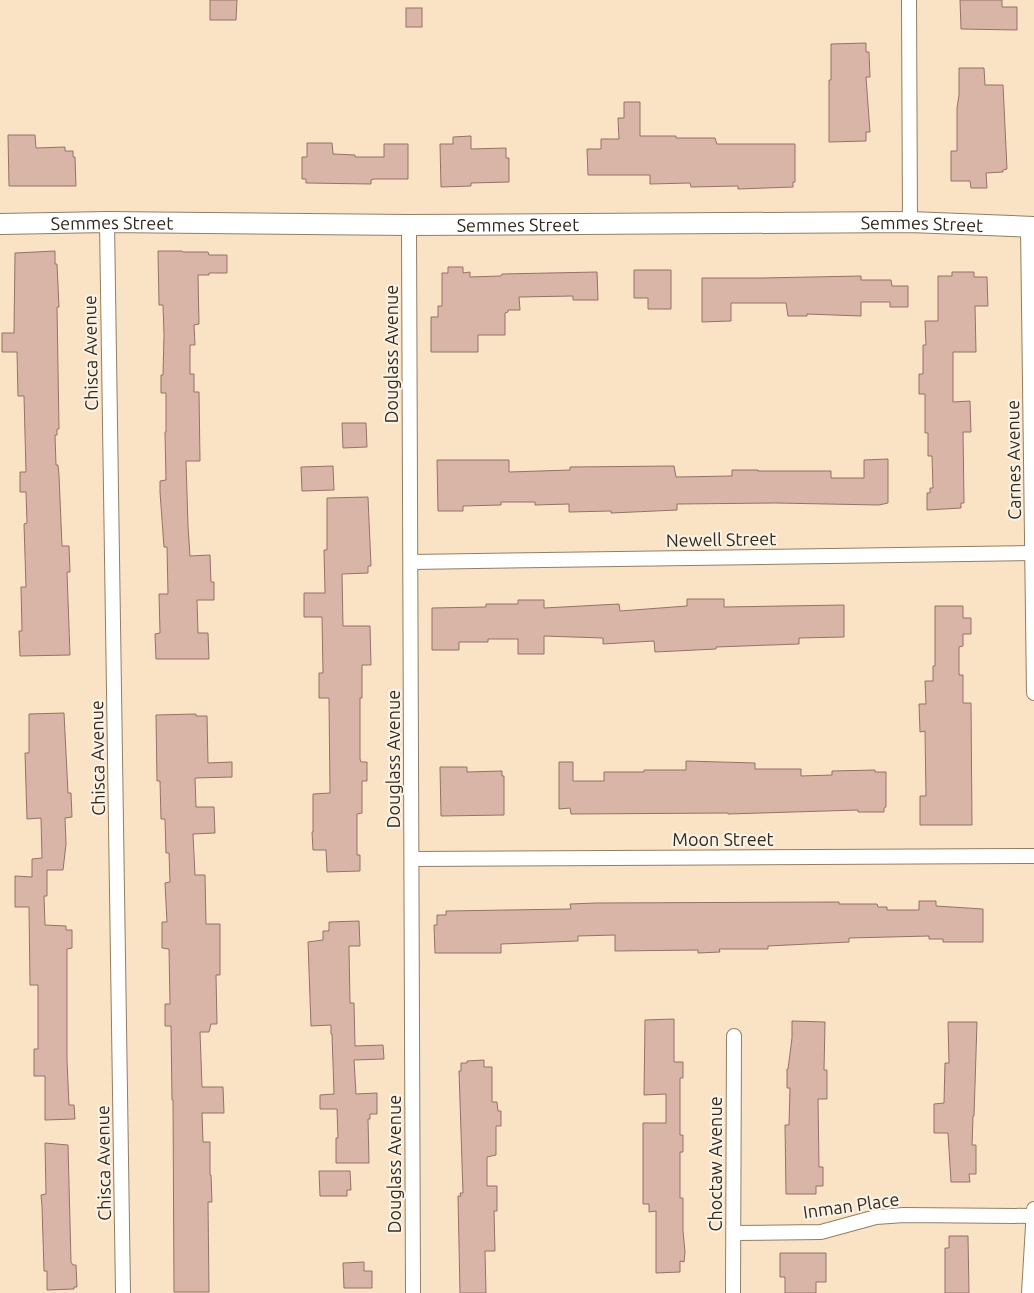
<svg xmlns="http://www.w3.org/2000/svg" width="1034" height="1293" font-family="Ubuntu,sans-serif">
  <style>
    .building { fill: #d9b5a7; stroke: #947366 }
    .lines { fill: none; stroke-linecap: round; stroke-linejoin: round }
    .minor-casing { stroke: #937e63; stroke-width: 16 }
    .secondary-casing { stroke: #937e63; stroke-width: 22 }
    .minor { stroke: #fff; stroke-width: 14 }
    .secondary { stroke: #fff; stroke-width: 20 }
    .labels { text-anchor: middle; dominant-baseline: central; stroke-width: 4; stroke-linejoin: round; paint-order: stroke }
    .street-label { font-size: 18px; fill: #332a1f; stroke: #fcf3e7 }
  </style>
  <rect width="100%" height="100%" fill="#fae3c5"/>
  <g class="building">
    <polygon points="210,0 237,0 236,20 210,20"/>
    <polygon points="960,0 1002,0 1002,7 1017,7 1017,30 961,29"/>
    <rect x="406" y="8" width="16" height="19"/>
    <polygon points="866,43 866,52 869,52 870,77 866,77 870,132 866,132 866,141 829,142 829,80 831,80 831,44"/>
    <polygon points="959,68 984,68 985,85 1003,85 1007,169 1003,170 1003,172 986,173 987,188 971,188 970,181 951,181 951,151 957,151 957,108 959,95"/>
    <polygon points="624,102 640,102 640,136 676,136 676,138 715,138 717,144 795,144 795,182 793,182 793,187 738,189 738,186 691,187 690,183 650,184 650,175 588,175 587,149 601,149 601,139 619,139 618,118 624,118"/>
    <polygon points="8,135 35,135 36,148 65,147 65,151 73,151 73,157 75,157 76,186 9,186"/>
    <polygon points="471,136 471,149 506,148 506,158 509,158 509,182 471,183 471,186 441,187 440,144 453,144 453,137"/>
    <polygon points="307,143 332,143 333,154 355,155 355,157 384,157 384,144 408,144 408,179 374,179 371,180 371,184 306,183 306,179 302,179 302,157 307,157"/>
    <polygon points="55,251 55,264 57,264 59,307 57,307 59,429 57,429 57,435 55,435 56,465 58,465 59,475 62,546 69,546 70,572 67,572 70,655 20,656 19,631 22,631 21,587 26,587 24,524 27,523 26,492 20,492 20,472 26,472 24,396 18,396 17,352 2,352 2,333 14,333 15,253"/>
    <polygon points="158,251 182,251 183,252 208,252 209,255 227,255 227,273 209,273 209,275 198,275 199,324 194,325 195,345 190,345 190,374 194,374 194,392 199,392 200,461 186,461 188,526 190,556 210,555 211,582 214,582 214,600 197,600 198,633 208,633 209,659 156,659 155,634 160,633 159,594 168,594 167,547 164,547 160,492 160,481 166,480 165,432 166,432 166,393 161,393 161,375 163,375 164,334 163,305 159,305"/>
    <polygon points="448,267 463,267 463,273 470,272 470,277 501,276 502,274 597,272 598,300 573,300 573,296 519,297 520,310 508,310 508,312 505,313 505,335 478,335 478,352 431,352 431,317 438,317 438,306 442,306 442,273 448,273"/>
    <polygon points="634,270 671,270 671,309 648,309 648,298 634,298"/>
    <polygon points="952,272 974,272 974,277 987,277 988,306 975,306 976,352 953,352 953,402 970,401 971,432 963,432 964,503 961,503 961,508 927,510 927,493 930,493 930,488 933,488 932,456 928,456 928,433 925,433 925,394 919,394 919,374 923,374 923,345 926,345 925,321 938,321 938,276 952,276"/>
    <polygon points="861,276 861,280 891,280 892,286 908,286 908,307 890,307 890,302 861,302 861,316 807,314 807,316 788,316 786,303 731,303 731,321 702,322 702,278 762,278"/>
    <polygon points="342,423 366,423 367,447 343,448"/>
    <polygon points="888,459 888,503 879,505 776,503 677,504 677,510 611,513 611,511 569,512 569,504 535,505 535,502 501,502 501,505 463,506 463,511 438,511 437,460 509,460 509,472 570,470 570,467 674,466 676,477 732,476 732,470 758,470 758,471 831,471 831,478 864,478 864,460"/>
    <polygon points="333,466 334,490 302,491 301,467"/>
    <polygon points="368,497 371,566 368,566 368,573 342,574 343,626 370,626 371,665 362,665 362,698 360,698 360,759 361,762 367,762 367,781 362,781 362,813 357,814 357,855 360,855 360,871 327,872 326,850 313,850 312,832 313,832 313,794 330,793 329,698 319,698 319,673 323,673 322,617 304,617 304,593 325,593 324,550 327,550 327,498"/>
    <polygon points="687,599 724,599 724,607 844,605 844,637 799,638 799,644 716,647 716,649 655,652 654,641 603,644 603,638 544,636 544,654 518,654 518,639 488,639 488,642 459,642 459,650 432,650 432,608 486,607 486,604 518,604 518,600 544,600 544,608 619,604 620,611 687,606"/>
    <polygon points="935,606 963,606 963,618 971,618 971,634 963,634 963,646 959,647 959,675 963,675 963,703 971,703 972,825 920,825 920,796 926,796 925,731 920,732 919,704 926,704 925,681 933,681 933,666 935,666"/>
    <polygon points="64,713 68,793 71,793 72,817 65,818 66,844 63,870 47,870 47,896 44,896 45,925 66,926 66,930 72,930 72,948 67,949 67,1060 69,1105 74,1105 75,1119 45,1120 45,1076 34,1076 34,1049 38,1049 38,985 30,985 29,907 15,907 15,876 32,877 32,859 42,858 41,818 27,819 25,753 29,753 29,714"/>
    <polygon points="196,714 196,716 207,716 208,763 232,762 232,777 195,778 196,807 214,807 215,833 193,834 195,875 205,875 206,924 220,924 220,975 216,975 217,1024 211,1024 209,1032 200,1032 202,1087 223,1087 224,1113 202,1113 203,1142 210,1142 210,1175 211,1175 212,1202 208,1202 209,1292 174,1292 173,1100 172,1100 171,1026 165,1026 165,1004 170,1004 169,949 162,948 162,922 167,922 165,883 170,882 169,853 166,853 165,819 161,819 160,781 157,781 156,715"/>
    <polygon points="686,761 755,763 755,769 801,769 801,776 832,775 832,771 875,770 875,772 886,772 886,807 884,808 884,812 858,812 858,810 728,814 728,813 571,814 570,808 559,809 559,762 573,762 573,781 604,781 604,772 644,772 644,770 686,770"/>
    <polygon points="440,767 467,767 467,772 502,771 502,776 504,776 504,815 441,816"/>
    <polygon points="919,901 936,901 936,906 983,909 983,942 943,942 943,939 929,939 929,936 849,938 849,942 768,946 768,949 719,949 720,952 698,953 698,950 615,951 615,935 578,936 578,941 501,944 501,953 435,953 434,925 437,925 437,915 446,915 446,911 571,909 570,904 596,903 839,902 839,904 877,904 878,907 887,907 887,910 919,910"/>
    <polygon points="359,921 360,946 349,946 349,949 350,1003 354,1003 355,1046 383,1045 384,1059 354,1060 356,1094 377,1093 377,1114 370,1114 370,1119 368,1119 369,1163 336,1163 336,1138 338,1138 337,1109 320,1109 320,1095 334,1094 332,1034 331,1034 331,1025 311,1026 308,942 323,940 323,931 329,931 329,922"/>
    <polygon points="674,1019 674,1062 683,1062 683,1078 680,1078 680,1135 683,1135 683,1152 680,1152 680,1198 683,1198 683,1231 685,1252 684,1262 680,1261 680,1272 656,1273 656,1211 649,1212 649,1204 643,1204 643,1123 666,1123 666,1094 644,1095 645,1020"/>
    <polygon points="792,1021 825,1022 824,1070 827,1070 827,1099 818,1099 819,1167 823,1167 823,1186 816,1186 816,1194 786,1194 785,1125 789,1125 790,1088 787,1088 787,1069 788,1069 792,1038"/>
    <polygon points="948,1022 977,1022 974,1116 973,1116 972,1145 976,1145 976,1174 969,1174 970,1182 951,1182 948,1133 934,1133 934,1104 944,1103 945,1063 949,1063"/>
    <polygon points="484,1060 484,1067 492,1067 492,1102 497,1102 498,1111 501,1111 501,1126 496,1126 496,1155 487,1157 487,1186 497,1186 497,1211 494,1211 495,1251 485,1251 486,1293 460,1293 458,1196 461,1196 460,1193 463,1193 459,1071 461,1071 461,1063 467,1063 467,1061"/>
    <polygon points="45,1143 68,1145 71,1262 73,1265 76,1265 77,1287 74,1287 74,1289 47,1290 47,1271 44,1271 42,1206 41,1195 46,1194"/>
    <polygon points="319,1171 350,1171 351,1190 347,1190 347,1196 320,1196"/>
    <polygon points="949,1236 968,1236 969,1293 945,1293 945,1248 949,1248"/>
    <polygon points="780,1253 826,1253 826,1282 816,1282 816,1293 785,1293 785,1277 780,1277"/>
    <polygon points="364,1262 364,1271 372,1271 372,1288 344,1288 343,1263"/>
  </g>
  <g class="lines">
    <defs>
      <g id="minor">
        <polyline points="909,0 910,222"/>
        <polyline points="107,222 123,1293"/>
        <polyline points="409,225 413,1293"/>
        <polyline points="1028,227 1034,693"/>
        <polyline points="411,562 1033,553"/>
        <polyline points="412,859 1034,856"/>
        <polyline points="734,1233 821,1232 876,1217 904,1215 1034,1216"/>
        <polyline points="733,1293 734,1036"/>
        <polyline points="1029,1293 1034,1209"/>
      </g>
      <g id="secondary">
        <path id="s1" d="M0,224l107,-2 302,3 501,-3 124,5"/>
      </g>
    </defs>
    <use href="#minor" class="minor-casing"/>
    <use href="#secondary" class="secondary-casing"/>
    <use href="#minor" class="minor"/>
    <use href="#secondary" class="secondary"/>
  </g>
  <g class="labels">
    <g class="street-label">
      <text stroke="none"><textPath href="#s1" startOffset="112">Semmes Street</textPath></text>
      <text stroke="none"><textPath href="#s1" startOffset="922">Semmes Street</textPath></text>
      <text stroke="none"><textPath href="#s1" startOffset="518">Semmes Street</textPath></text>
      <text transform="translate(90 353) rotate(-91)">Chisca Avenue</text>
      <text transform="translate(391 354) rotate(-90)">Douglass Avenue</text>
      <text transform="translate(1013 460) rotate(-91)">Carnes Avenue</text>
      <text transform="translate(721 539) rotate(-1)">Newell Street</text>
      <text transform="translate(97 758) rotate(-91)">Chisca Avenue</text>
      <text transform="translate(393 759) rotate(-90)">Douglass Avenue</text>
      <text x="723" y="839">Moon Street</text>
      <text transform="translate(103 1163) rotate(-91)">Chisca Avenue</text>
      <text transform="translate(394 1164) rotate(-90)">Douglass Avenue</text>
      <text transform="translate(715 1164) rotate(-90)">Choctaw Avenue</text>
      <text transform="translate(851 1205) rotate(-8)">Inman Place</text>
    </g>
  </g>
</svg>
